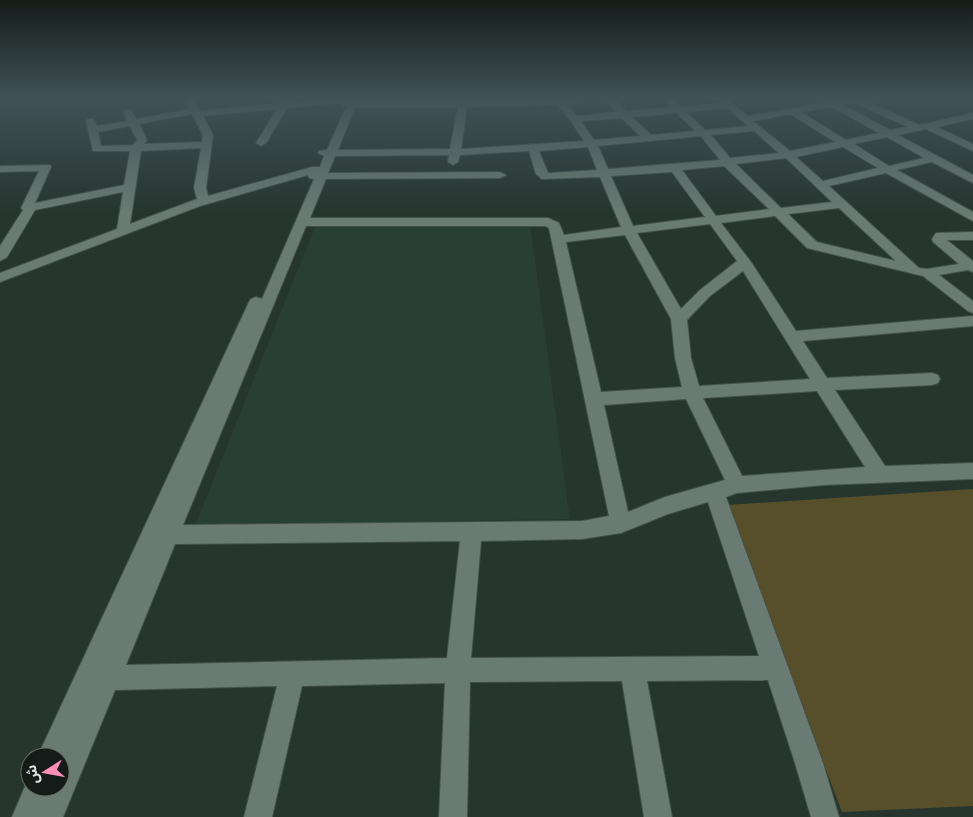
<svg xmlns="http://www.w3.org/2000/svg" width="973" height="817" font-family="Arial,'Noto Sans Arabic',sans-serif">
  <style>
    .built { fill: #283f35 }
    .green { fill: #564f2a }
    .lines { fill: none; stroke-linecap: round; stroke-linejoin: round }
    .minor-casing { stroke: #44514b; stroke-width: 2 }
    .minor { fill: #6a7b74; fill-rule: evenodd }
  </style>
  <rect width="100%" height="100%" fill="#26352e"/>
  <polygon class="built" points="530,224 570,519 195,525 316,225"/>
  <polygon class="green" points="973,489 973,806 842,812 726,505"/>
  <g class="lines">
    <defs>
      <path id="minor" d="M185,99h8l7,12 81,-8 3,-4h8l-2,3 40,-3h28v2h101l1,-2h8v2l116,-2 -1,2 -17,3 11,12 40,-4 -12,-13h9l13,12 44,-4 -7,-8h9l8,8 40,-4 -3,-4h9l21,17 77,-13 -4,-4 14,2 30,-2v1l54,25 54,-12v6l-36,8 36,17v7l-47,-22 -28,6 75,40v8l-41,-21 -35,8 76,42v9l-87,-48 -57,13 90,82 8,1 32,-5 -26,-22 -1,-3 4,-6 37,-1v8h-26l26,21v11l-5,-2 -29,5 34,26v12l-5,-2 -45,-35 -116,-28 -32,-32 -54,7 30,39 45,69 177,-15v10l-170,15 24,37 105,-5 6,2 2,4 -2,4 -6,2 -97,5 50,76 88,-3v16l-149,6 -87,8 -11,4 97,266 16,54h-28l-16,-54 -27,-83 -121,1 25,136h-28l-22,-136 -152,1 -3,135h-28l6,-134 -143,3 -30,131h-28l33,-131 -162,4 -52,127h-51l17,-40 1,10h30v-30h-21l3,-10 207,-445 2,-3 5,-2 6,2 52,-120 -5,-1 -1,-3 -108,31 -200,76v-9l117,-44 6,-37 -88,18 -28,47 -7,4v-15l23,-36 -2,-2 18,-37 -39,1v-6l50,-1 1,2 -16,36 89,-18 6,-34h-37l-7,-30 2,-2h6l3,7 30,-5 -4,-9 5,-3 3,1 5,9 54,-10zM341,103l1,3 4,1 -19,43 -8,1 -1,2 6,3 -4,11h-8l-104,29 -2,-8 7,-53 -10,-19 74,-7 -21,34 5,3 5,-3 21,-35zM855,103l53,24 -18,3 -47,-25zM557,105l14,16 13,20 -123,8 6,-42zM355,107h103l-8,42 -112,1zM832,107l47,26 -33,7 -45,-28zM727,108l21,18 -43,4 -19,-18zM677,113l18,18 -44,4 -19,-18zM192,114l11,21 -1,7 -58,2 3,-4 -8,-16zM790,114l45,28 -45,9 -37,-30zM622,118l18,18 -46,4 -13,-19zM130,126l7,14 -4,5 -32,1 -3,-14zM754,131l25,22 -49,5 -19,-23zM701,136l19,24 -112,9 -10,-23zM887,137l37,21 -35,8 -35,-22zM588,147l9,23 -49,3 -9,-22zM843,147l35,21 -55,13 -27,-24zM201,148l-7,40 3,11 -67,25 11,-73zM529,151l7,23 6,5 58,-2 21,50 -57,8 -5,-12 -11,-5h-238l16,-39 174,-1 6,-3 -6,-3 -172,1 7,-17 114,-1 -1,7 5,3 5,-3 2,-7zM786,158l46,44 -51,6 -45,-44zM724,166l45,43 -53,7 -34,-46zM672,172l33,45 -72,9 -22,-50zM839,208l57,53 -79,-19 -29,-28zM710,224l27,37 -37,29 -19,19 -44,-76zM306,226h239l4,2 60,288 -27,5 -399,4zM625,235l46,84 4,39 7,29 -81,5 -35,-150zM743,271l67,108 -111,7 -8,-28 -4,-38 23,-24zM817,391l48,76 -123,9 -39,-78zM686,399l39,81 -60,17 -37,15 -24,-107zM708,502l51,154 -288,2 10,-117 101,-2 39,-6 47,-19zM460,541l-13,117 -321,7 49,-121z"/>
    </defs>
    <use href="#minor" class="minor-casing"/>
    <use href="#minor" class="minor"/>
  </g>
  <linearGradient id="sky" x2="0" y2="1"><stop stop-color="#151d19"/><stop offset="0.46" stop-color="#415157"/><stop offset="1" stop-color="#415157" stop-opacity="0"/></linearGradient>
  <rect width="973" height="213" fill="url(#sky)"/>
  <g transform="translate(45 772) rotate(259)"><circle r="24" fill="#141b18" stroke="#646c69"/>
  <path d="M0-4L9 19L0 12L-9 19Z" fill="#ff8eb9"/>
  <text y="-8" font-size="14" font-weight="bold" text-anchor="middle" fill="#dde6e2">ش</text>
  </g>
</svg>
